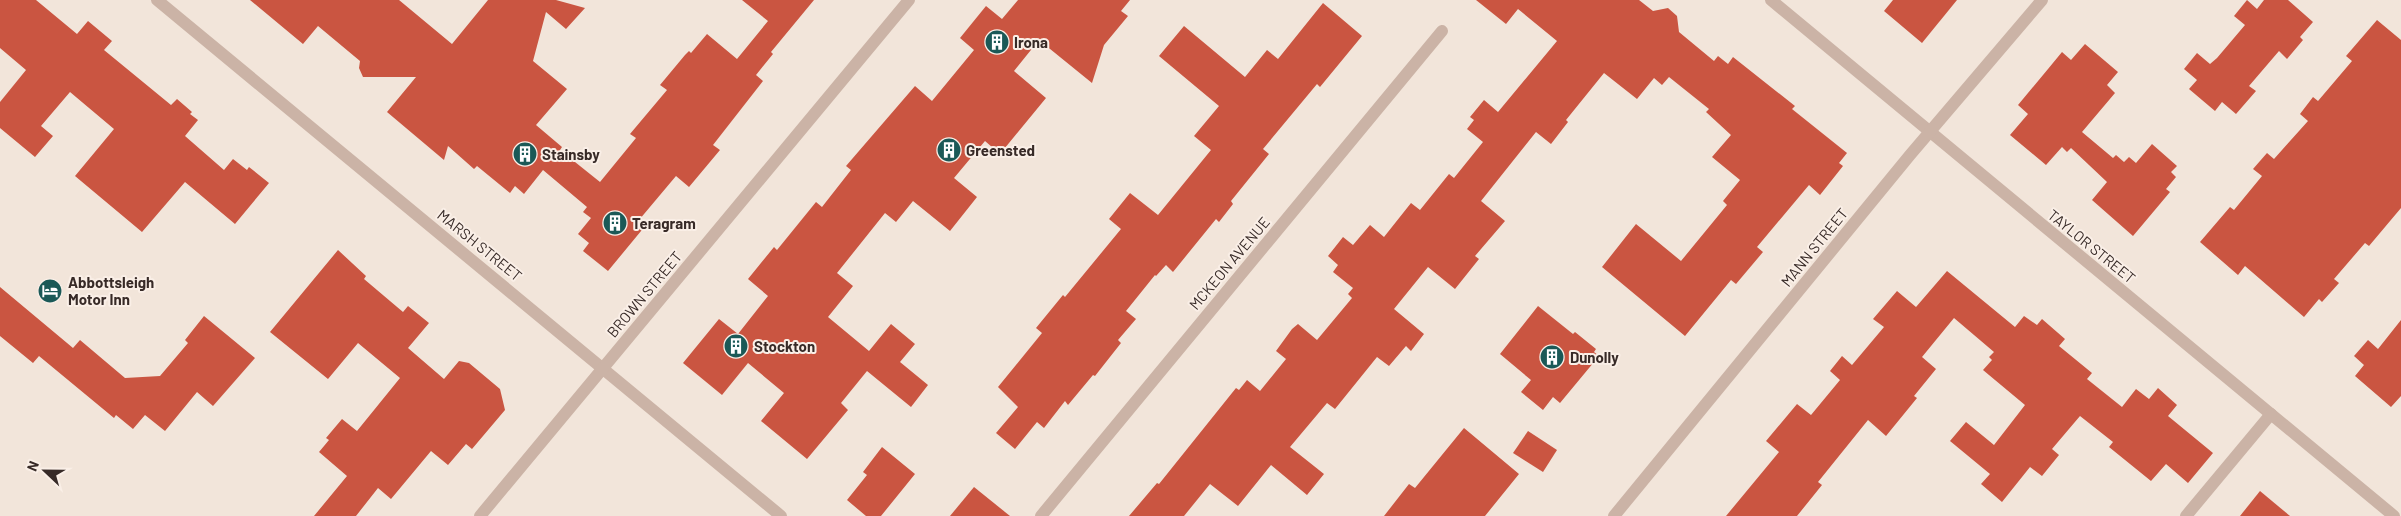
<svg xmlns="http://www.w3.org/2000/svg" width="2401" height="516" font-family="Barlow,sans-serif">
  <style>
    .building { fill: #ca5541 }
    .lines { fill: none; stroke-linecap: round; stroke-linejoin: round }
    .minor { stroke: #cbb3a6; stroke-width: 12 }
    .labels { text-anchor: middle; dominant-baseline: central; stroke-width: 4; stroke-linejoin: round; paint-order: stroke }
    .poi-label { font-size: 15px; font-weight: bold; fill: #372a27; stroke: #faefe7; text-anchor: start }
    .street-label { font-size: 15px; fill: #372a27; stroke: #faefe7 }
  </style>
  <rect width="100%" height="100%" fill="#f2e5da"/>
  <g class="building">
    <polygon points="0,0 36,0 77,34 88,21 112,41 104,50 171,105 177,99 192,112 190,114 198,120 185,136 224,170 233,159 247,170 249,167 269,183 235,224 185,182 142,232 75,176 114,129 70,92 41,126 53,136 35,157 0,128 0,102 26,70 0,48"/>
    <polygon points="250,0 399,0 452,44 488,0 556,0 585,8 566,29 546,12 533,61 567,89 536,125 562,147 560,150 600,182 636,138 630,134 667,90 660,85 685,55 689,51 691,53 707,34 737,59 768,21 742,0 814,0 771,52 773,54 756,75 763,81 713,145 720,150 689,187 676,176 639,220 646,225 608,271 583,251 589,243 578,234 591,218 583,212 587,207 543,170 524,194 515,186 510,193 477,166 474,169 448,146 444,160 387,112 416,77 363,77 359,68 360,61 318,26 303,44"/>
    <polygon points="1018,0 1130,0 1121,11 1128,16 1104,45 1092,83 1039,40 1014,71 1046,98 1000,154 985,141 954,178 977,197 950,231 913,201 896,222 885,213 837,273 853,286 828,317 869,351 891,324 915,344 900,362 928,385 911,407 867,371 841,403 848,410 807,459 761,421 784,393 748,363 722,395 683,363 719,319 738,334 768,296 748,279 774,247 777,250 816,202 822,207 851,170 846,166 915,86 932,101 974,50 960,38 986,6 1002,19"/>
    <polygon points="1476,0 1639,0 1653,11 1668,8 1677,16 1679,32 1714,61 1718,56 1728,64 1733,57 1795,106 1792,109 1847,153 1839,163 1843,166 1820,195 1809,185 1757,247 1763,252 1736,284 1731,280 1685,336 1602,267 1636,224 1681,261 1727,205 1723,201 1740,180 1712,157 1731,135 1706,112 1709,109 1669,77 1662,85 1654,78 1637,99 1604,73 1566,120 1568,122 1551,144 1536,132 1481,201 1505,221 1475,256 1479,259 1455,289 1428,267 1394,309 1424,334 1411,351 1406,346 1389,366 1377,357 1335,409 1327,403 1290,447 1324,474 1307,495 1271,465 1238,506 1210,484 1184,516 1129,516 1157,483 1159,484 1236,388 1239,390 1247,380 1260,391 1286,359 1276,351 1292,329 1298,324 1317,340 1352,298 1348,294 1353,288 1333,272 1338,265 1328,256 1343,237 1353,245 1370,225 1384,237 1411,203 1420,210 1449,174 1454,178 1483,142 1467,129 1474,120 1470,117 1484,100 1498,112 1557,41 1518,9 1506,24"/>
    <polygon points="1893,0 1957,0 1922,43 1884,11"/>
    <polygon points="2247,0 2257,9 2264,0 2288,0 2313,22 2300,37 2303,40 2287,59 2279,51 2249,86 2256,91 2236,114 2222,102 2215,111 2189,89 2197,80 2184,69 2197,53 2210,64 2217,58 2245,25 2234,16"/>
    <polygon points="1323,3 1362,36 1320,87 1317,84 1263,149 1269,154 1231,201 1233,204 1219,222 1216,219 1173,272 1166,265 1156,276 1155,275 1126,311 1136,319 1118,340 1121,343 1095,376 1093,375 1068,405 1065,401 1044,428 1037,422 1015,449 996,433 1018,407 998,387 1042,333 1036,328 1063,295 1065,297 1121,229 1109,219 1130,193 1158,215 1211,150 1194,136 1219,106 1159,56 1184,26 1245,77 1267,50 1278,59"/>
    <polygon points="2377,20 2401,40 2401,208 2369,246 2365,243 2334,279 2339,283 2322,302 2319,299 2304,317 2245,266 2238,275 2200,242 2230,207 2234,210 2262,176 2253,169 2267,153 2274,159 2308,121 2300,114 2313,97 2318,101 2352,61 2346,56"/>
    <polygon points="2085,44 2118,72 2107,85 2115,93 2082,132 2113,158 2116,155 2124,162 2129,157 2136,163 2152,144 2177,166 2171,172 2176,177 2166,189 2170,192 2133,236 2092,200 2107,182 2071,148 2067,152 2062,147 2046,165 2010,135 2028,114 2018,105 2048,69 2062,52 2071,60"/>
    <polygon points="338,250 366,276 364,279 403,312 408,306 429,323 408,348 444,379 459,361 469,363 500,389 505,410 472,449 466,444 448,465 431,451 391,499 378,488 356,516 314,516 347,476 319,452 329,440 326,438 342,419 357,431 400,378 358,343 328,379 270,332"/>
    <polygon points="1947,271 2015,327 2024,316 2037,325 2042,319 2065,339 2059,346 2092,373 2087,379 2122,407 2136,389 2149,399 2158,388 2177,405 2168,416 2213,453 2188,483 2166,464 2151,481 2109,447 2113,442 2080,416 2052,449 2059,455 2042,476 2030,467 2002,502 1981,484 1990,474 1950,441 1966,422 1994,445 2025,405 1983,370 1992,360 1989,357 1994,352 1954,318 1922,357 1936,369 1914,396 1917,398 1886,436 1868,420 1818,482 1822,485 1797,516 1726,516 1779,452 1766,441 1797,404 1811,415 1840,380 1830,371 1842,356 1852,365 1884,327 1873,319 1897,291 1916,307"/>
    <polygon points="0,287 73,348 80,340 125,378 160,376 188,343 185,340 204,316 255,358 213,406 197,392 165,431 145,415 133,429 116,415 114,418 39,356 33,363 0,336"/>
    <polygon points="1538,306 1573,334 1575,332 1596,349 1594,352 1599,356 1560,403 1553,397 1543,410 1521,392 1531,380 1500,354"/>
    <polygon points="2401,320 2401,396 2391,407 2355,376 2364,365 2354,356 2368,340 2378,349"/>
    <polygon points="1464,428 1519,474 1485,516 1384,516 1409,484 1415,488"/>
    <polygon points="1528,431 1557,450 1543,472 1513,453"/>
    <polygon points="882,447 915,474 881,516 866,516 847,500 867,475 863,472"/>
    <polygon points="974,487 1010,516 950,516"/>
    <polygon points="2260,491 2290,516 2240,516"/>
  </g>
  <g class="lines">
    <g class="minor">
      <polyline points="157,0 781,516"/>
      <polyline points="1771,0 2394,516"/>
      <polyline points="480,516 909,0"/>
      <polyline points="1041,516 1442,31"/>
      <polyline points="1614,516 1910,155 2042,0"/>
      <polyline points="2186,516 2271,414"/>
    </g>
  </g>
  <defs>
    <symbol id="building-disc" viewBox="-11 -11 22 22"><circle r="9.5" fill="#1b5957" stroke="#faefe7"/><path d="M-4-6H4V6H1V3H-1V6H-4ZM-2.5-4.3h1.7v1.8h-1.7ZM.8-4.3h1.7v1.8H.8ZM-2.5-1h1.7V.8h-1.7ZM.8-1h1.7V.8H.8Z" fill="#fff"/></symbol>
    <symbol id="hotel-disc" viewBox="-11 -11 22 22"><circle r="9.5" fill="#1b5957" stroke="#faefe7"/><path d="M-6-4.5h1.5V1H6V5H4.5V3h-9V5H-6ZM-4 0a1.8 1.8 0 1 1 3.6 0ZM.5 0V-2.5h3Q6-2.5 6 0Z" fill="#fff"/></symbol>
  </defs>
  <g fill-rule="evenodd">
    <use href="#building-disc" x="983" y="28" width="28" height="28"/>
    <use href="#building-disc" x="935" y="136" width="28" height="28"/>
    <use href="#building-disc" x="511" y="140" width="28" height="28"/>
    <use href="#building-disc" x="601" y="209" width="28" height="28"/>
    <use href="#hotel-disc" x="36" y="277" width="28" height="28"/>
    <use href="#building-disc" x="722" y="332" width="28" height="28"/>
    <use href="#building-disc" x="1538" y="343" width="28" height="28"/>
  </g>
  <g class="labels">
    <g class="poi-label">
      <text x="1014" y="42">Irona</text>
      <text x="966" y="150">Greensted</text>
      <text x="542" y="154">Stainsby</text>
      <text x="632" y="223">Teragram</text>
      <text x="68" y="282">Abbottsleigh<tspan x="68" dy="17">Motor Inn</tspan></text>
      <text x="754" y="346">Stockton</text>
      <text x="1570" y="357">Dunolly</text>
    </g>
    <g class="street-label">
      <text transform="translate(480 245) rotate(39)">MARSH STREET</text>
      <text transform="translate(2092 246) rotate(39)">TAYLOR STREET</text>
      <text transform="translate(1814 247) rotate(-51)">MANN STREET</text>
      <text transform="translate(1229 263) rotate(-50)">MCKEON AVENUE</text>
      <text transform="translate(644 294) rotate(-50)">BROWN STREET</text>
    </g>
  </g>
  <g transform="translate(45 471) rotate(292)" stroke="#faefe7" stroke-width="4" paint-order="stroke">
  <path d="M0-4L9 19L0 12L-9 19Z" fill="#372a27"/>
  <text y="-8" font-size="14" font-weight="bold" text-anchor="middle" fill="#372a27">N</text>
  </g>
</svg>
